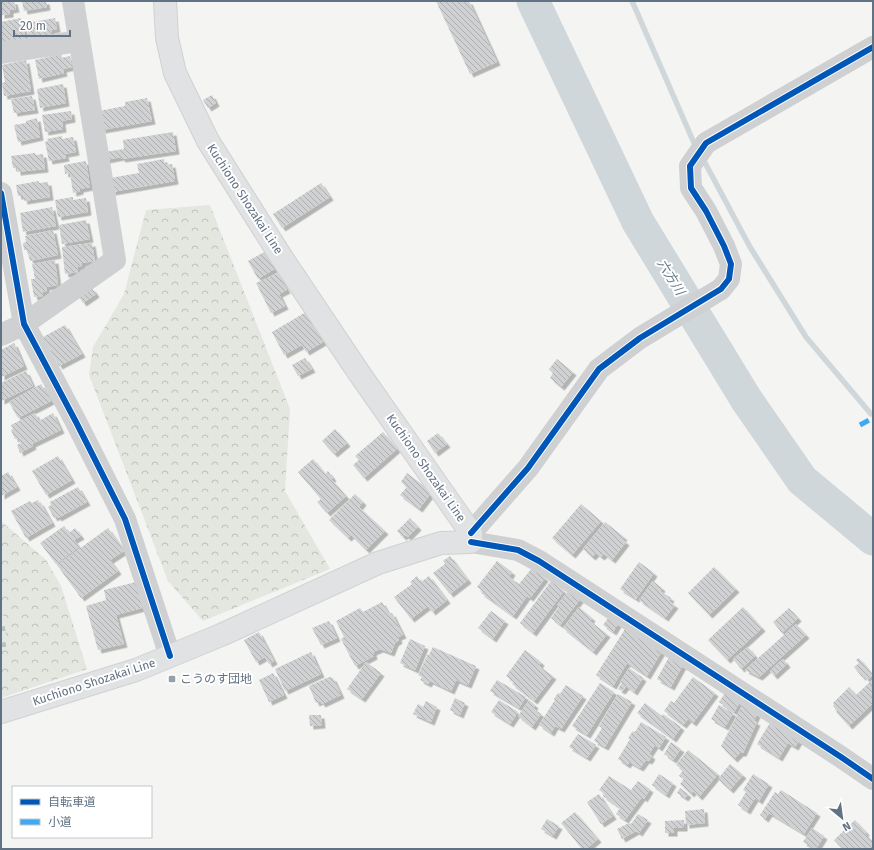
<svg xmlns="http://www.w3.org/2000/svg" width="874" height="850" font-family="'Fira Sans','Noto Sans JP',sans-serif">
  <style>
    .forest { fill: url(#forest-crowns) }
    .cemetery { fill: url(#cemetery-stones) }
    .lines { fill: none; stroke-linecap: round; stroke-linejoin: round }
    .stream { stroke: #d0d7da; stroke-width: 5.5 }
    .river { stroke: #d0d7da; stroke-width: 33 }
    .building { fill: url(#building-back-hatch); filter: url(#shadow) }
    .major-casing { stroke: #d0d1d2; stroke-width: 24 }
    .minor { stroke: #cfd0d1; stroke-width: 22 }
    .major { stroke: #e1e2e3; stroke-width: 22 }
    .quiet { stroke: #3fa9f5; stroke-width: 5; stroke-dasharray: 10 5; stroke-linecap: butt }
    .cycleway-casing { stroke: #fff; stroke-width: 8 }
    .cycleway { stroke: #0057b8; stroke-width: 6 }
    .poi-dot { fill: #94a0aa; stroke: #fff; stroke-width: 1.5 }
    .labels { text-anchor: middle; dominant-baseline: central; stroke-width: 4; stroke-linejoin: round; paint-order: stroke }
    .street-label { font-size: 12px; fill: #617284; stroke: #fff }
    .poi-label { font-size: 12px; fill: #617284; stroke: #fff; text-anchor: start }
    .water-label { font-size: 13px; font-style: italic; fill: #627a89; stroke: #fff }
  </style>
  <defs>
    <pattern id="forest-crowns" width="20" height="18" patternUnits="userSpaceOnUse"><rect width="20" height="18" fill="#e3e7e0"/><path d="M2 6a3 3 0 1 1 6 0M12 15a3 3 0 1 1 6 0" fill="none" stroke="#bbc0bb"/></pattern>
    <pattern id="cemetery-stones" width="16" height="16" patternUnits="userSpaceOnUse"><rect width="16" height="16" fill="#e3e7e0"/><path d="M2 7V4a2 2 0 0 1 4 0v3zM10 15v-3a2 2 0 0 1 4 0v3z" fill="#bbc0bb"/></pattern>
    <pattern id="building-back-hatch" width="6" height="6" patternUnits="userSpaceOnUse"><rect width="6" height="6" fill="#d0d1d2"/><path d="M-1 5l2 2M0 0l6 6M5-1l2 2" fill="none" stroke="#acaeb0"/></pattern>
    <filter id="shadow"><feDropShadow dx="3.5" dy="3.5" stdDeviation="0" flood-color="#0004"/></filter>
  </defs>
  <rect width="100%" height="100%" fill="#f4f4f2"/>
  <g class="forest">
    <polygon points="210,205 290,409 285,491 330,569 203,621 168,581 89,375 93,347 124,294 146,210"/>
    <polygon points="1,521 46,560 61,586 87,669 1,698 1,651 6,647 4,617 1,612"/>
  </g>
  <polygon class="cemetery" points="1,612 4,617 7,647 1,651"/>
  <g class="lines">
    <g class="stream">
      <polyline points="632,1 694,143"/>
      <polyline points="703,159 750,247 806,337 871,414"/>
    </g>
    <polyline class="river" points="533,1 638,222 746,399 802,480 873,539"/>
  </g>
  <g class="building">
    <polygon points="1,1 14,1 16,9 10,10 10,14 1,15"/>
    <polygon points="22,1 46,1 47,7 24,11"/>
    <polygon points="436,1 469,1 497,62 470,74"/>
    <polygon points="21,18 26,40 1,46 1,22"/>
    <polygon points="55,18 57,29 51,30 52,34 29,38 26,23"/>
    <polygon points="61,54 62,58 70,56 72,67 63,69 64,73 39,79 35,60"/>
    <polygon points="26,60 31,91 4,96 2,83 5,82 2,65"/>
    <polygon points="63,84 66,103 40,108 37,89"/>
    <polygon points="212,95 216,103 208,108 203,100"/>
    <polygon points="32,96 35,110 14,113 11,99"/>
    <polygon points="147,98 152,121 102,130 99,111 125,106 125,102"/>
    <polygon points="71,111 72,119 62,121 63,129 45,132 42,115"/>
    <polygon points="37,118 40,137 18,142 14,125 26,123 26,121"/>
    <polygon points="173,132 176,151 122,159 121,157 106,160 105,152 124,149 123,140"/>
    <polygon points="62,136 62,139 73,137 76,152 65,154 66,158 49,161 45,142 48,141 47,139"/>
    <polygon points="35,153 36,155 43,154 45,169 17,172 17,168 13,168 11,156"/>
    <polygon points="164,159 165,165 172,164 175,181 112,192 110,178 139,173 137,164"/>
    <polygon points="86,161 90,187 80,189 80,191 73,193 70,173 65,174 64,165"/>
    <polygon points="39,181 39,183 48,182 50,197 24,201 23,196 18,196 16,185"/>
    <polygon points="321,183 330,197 282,228 273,214"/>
    <polygon points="73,197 73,200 86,198 88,212 58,217 55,200"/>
    <polygon points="52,207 56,226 23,232 20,213"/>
    <polygon points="86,220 90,239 62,244 59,225"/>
    <polygon points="53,230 58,255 30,261 27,250 24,250 23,243 26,242 25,236"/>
    <polygon points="92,243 95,261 82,263 82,266 77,267 78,272 65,274 62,247"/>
    <polygon points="266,251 276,268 258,279 248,261"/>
    <polygon points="55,260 58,285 46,287 47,291 43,292 43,296 34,297 31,279 35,279 32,264"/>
    <polygon points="278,273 287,290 279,294 285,306 271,313 256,283"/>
    <polygon points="92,288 96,294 83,303 79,297"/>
    <polygon points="306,312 323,342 306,352 302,345 284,355 272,332"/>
    <polygon points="65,325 82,354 59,366 43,337"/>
    <polygon points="14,343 24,366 1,377 1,350"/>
    <polygon points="305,358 312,369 298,376 292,365"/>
    <polygon points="557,359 573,372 561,387 550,378 553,373 549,369"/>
    <polygon points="26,371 33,386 1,401 1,383"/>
    <polygon points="41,384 51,401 18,418 9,402"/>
    <polygon points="35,413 39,421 53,413 61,430 32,444 33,446 20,453 17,445 21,443 18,438 15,439 11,430 13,429 11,425"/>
    <polygon points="335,429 347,443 334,454 322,441"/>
    <polygon points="383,432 397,449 364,478 353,465 359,460 355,456"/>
    <polygon points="438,433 447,444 435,453 427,441"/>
    <polygon points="58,456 72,480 46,495 32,471"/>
    <polygon points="313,459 325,474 328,471 333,478 331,479 346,496 327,513 317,502 321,499 298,472"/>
    <polygon points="8,472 17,487 1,496 1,476"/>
    <polygon points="407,473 432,492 419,509 400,495 407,487 401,482"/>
    <polygon points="78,487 87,502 58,518 57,516 54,518 48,507 51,505 50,502"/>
    <polygon points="355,494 363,502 359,507 385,531 366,550 351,535 348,538 329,520"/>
    <polygon points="38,500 39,503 40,502 52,523 26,538 11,511 30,501 32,503"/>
    <polygon points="581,504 601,521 572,555 552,538"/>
    <polygon points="410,518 418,527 408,537 405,535 403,537 397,531"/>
    <polygon points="605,522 624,537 622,539 626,542 612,560 604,554 601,557 596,553 592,557 583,549"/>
    <polygon points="64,526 69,533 75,528 81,536 74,540 79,547 56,564 40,543"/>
    <polygon points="108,528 124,551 110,560 118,571 81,598 57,565"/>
    <polygon points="450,556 468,580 450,594 433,573 445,564 443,561"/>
    <polygon points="497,561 512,572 509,577 519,584 532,568 545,578 530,598 527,596 513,616 481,593 483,591 477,587"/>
    <polygon points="639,562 654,573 636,599 620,589"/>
    <polygon points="714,567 736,589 709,615 688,593"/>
    <polygon points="417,576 421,582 429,576 447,600 432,612 428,606 411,619 394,597 412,584 410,582"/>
    <polygon points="551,581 564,591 533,633 520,623"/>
    <polygon points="653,581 662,588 660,591 671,598 669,601 675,605 665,618 639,600"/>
    <polygon points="136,582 142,608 116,615 124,644 98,650 86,606 106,600 104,590"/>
    <polygon points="570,589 582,597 560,625 551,618 559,607 557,605"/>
    <polygon points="382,602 389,614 392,613 403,635 398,637 399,640 395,643 391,653 380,649 373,652 374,656 355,666 341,639 344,637 336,621 360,608 363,612"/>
    <polygon points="579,607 592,618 590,621 607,634 593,652 563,628"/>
    <polygon points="743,607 762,628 727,660 708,640"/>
    <polygon points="789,608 798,618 782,633 773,622"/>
    <polygon points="491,611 505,621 493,639 478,628"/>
    <polygon points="612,613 621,619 613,632 603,625"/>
    <polygon points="329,621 337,638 321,645 312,628"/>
    <polygon points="796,624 806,635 759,677 745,670"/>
    <polygon points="625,629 662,651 647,676 627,663 613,686 596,675"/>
    <polygon points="259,632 274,661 269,664 265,657 256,662 244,640"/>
    <polygon points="410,639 425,646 415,670 400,663"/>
    <polygon points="433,647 476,666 468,685 456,680 451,691 430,681 428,684 420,680 422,677 418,675 428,654 429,655"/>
    <polygon points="748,647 755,656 741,669 733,659"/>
    <polygon points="525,650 541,662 539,666 553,676 534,701 512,684 514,682 506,676"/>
    <polygon points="311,652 321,674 285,691 275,669"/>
    <polygon points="669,657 683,665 671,687 657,679"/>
    <polygon points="859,658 873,675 867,680 864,676 862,677 854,667 859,663 856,660"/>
    <polygon points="783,659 787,664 774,676 770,671"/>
    <polygon points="366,662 381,673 362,699 347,689"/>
    <polygon points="629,668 643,678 634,692 626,686 622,691 618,689 622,683 620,682"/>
    <polygon points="273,673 284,695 269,702 259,680"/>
    <polygon points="329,677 333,678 341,695 322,704 320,701 316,703 309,686"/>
    <polygon points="693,677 715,693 693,723 688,719 683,725 664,711 671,701 674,703"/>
    <polygon points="497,680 526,697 519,708 490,691"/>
    <polygon points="872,680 873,703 849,726 836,712 837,711 833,706 834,705 833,703 849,687 856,695"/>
    <polygon points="600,683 614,692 587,735 572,726"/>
    <polygon points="566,685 583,696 561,729 555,726 551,733 539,725 555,700 554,699 558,693 560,694"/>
    <polygon points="727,690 742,699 734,712 719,702"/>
    <polygon points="618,694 632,702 605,747 594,741 602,728 599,726"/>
    <polygon points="455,698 465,703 460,715 450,710"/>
    <polygon points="746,698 760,707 754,721 757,722 743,753 740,753 734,759 721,746"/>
    <polygon points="499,700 518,712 510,724 491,712"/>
    <polygon points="529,700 535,705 533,708 541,714 532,727 518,716"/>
    <polygon points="426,701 437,707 431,722 413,714 418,704 423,707"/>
    <polygon points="645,703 662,716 663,714 681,727 673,739 637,713"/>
    <polygon points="719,705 733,713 725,727 711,719"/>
    <polygon points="309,715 321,715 322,725 310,726"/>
    <polygon points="774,716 803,734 795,747 788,743 779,758 757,744"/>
    <polygon points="641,722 666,737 659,748 655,745 649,754 652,756 649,761 646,760 640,768 629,762 627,765 618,759 630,739 628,738 633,731 635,732"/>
    <polygon points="578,734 596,745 587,758 569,747"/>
    <polygon points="671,742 681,749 673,760 664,754"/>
    <polygon points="688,750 718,774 699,797 693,791 691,794 680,784 684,779 679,776 683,770 676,765"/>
    <polygon points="730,764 743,775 730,790 718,779"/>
    <polygon points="659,774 673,783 666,795 652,785"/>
    <polygon points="753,774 769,784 759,801 755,798 747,811 738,805 746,792 743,790"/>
    <polygon points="609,776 631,790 638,781 650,789 644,799 642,797 625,820 616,814 620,808 603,796 605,794 599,790"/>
    <polygon points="680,788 688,794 685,798 677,793"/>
    <polygon points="781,790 817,813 804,834 769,813 765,819 760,815 775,792 778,794"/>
    <polygon points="599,794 613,816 601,824 587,802"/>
    <polygon points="704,809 705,823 686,825 685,811"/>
    <polygon points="575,812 598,839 586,849 582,849 561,823"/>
    <polygon points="638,814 648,820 639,833 636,831 622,839 617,829 629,823 631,824"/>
    <polygon points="547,819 559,826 553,836 541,829"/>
    <polygon points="684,820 684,828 674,828 674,833 665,833 665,821"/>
    <polygon points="855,820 866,832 865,834 873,842 873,849 843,849 834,840"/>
    <polygon points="812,828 824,836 816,849 803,842"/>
  </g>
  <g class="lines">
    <defs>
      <polyline id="major" points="1,712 136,670 221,635 378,563 441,543 471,542 471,533 359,373 280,255 208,141 175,73 167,38 165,1"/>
    </defs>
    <use href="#major" class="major-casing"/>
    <g class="minor">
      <polyline points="1,53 79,41"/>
      <polyline points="1,193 24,324 76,422 125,519 170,656"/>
      <polyline points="1,335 24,324 115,260 73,1"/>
      <polyline points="471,533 528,468 599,369 640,338 721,289 729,279 731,264 724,246 706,211 691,188 690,166 706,143 873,47"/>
      <polyline points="471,542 518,550 539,561 841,757 873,779"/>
    </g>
    <use href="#major" class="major"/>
    <polyline class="quiet" points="860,425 873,418"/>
    <defs>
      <g id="cycleway">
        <polyline points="1,193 24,324 76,422 125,519 170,656"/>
        <polyline points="471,533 528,468 599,369 640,338 721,289 729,279 731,264 724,246 706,211 691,188 690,166 706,143 873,47"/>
        <polyline points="471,542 518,550 539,561 841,757 873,779"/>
      </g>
    </defs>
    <use href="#cycleway" class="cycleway-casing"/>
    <use href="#cycleway" class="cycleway"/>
  </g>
  <rect class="poi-dot" x="168" y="675" width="8" height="8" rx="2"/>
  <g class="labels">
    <g class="street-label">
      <text transform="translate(245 199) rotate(57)">Kuchiono Shozakai Line</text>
      <text transform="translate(426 468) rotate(55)">Kuchiono Shozakai Line</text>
      <text transform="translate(94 682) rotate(-18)">Kuchiono Shozakai Line</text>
    </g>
    <g class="poi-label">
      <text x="180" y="679">こうのす団地</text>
    </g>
    <g class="water-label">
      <text transform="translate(671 277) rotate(58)">六方川</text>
    </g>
  </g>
  <rect width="874" height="850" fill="none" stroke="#617284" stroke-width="4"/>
  <rect x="12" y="786" width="140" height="52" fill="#ffffff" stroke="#c0c7ce"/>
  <rect x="20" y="799" width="20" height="6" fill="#0057b8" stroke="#c0c7ce"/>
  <text x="48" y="806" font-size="12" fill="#617284">自転車道</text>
  <rect x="20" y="819" width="20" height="6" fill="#3fa9f5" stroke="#c0c7ce"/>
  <text x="48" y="826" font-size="12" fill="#617284">小道</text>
  <g transform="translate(842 818) rotate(151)" stroke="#ffffff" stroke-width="3" paint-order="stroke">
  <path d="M0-3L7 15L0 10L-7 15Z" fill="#617284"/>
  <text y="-6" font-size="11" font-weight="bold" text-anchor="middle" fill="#617284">N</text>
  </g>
  <path d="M14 30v6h56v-6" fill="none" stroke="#617284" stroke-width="2"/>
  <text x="20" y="30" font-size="12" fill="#617284" stroke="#ffffff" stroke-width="3" paint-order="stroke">20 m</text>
</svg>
